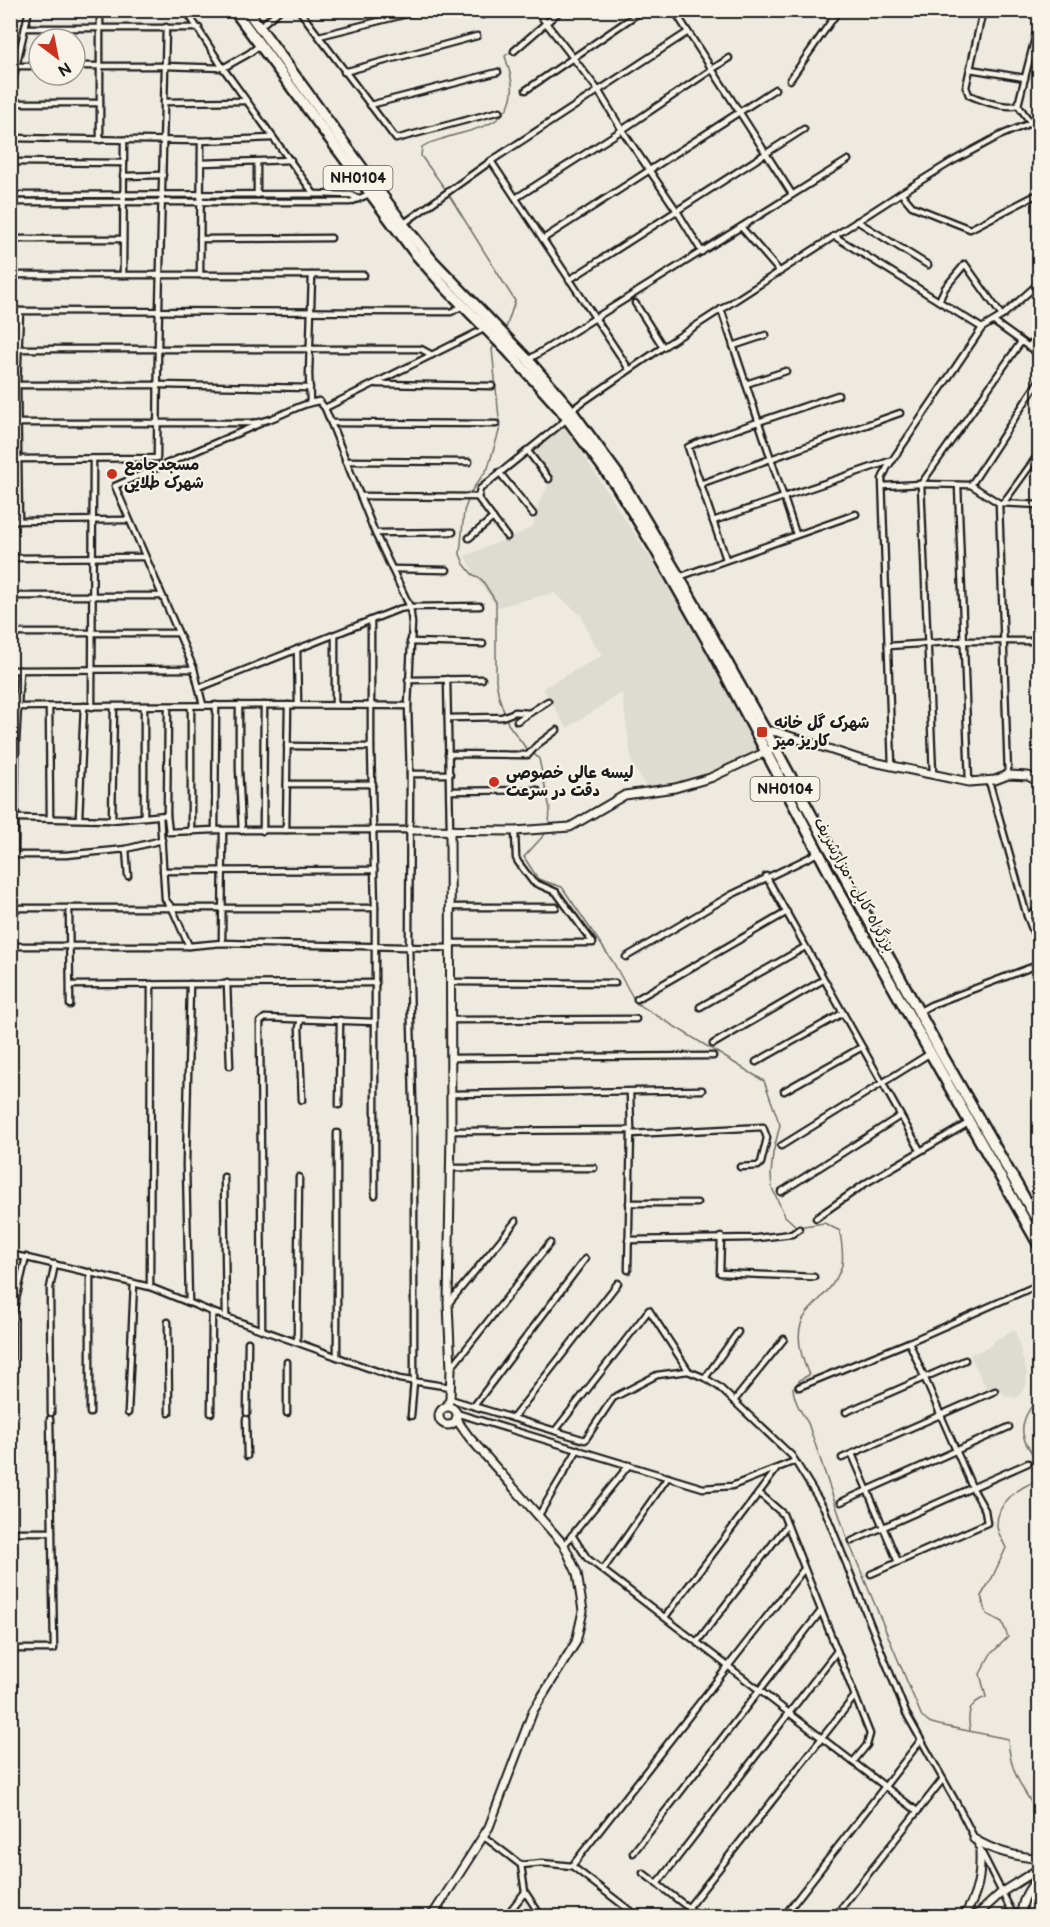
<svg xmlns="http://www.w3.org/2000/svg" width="1050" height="1927" font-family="'Balsamiq Sans','Playpen Sans Arabic',sans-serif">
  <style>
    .built { fill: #dedbd1 }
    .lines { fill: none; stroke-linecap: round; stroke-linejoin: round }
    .stream { stroke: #6f6d69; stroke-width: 1.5 }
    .street-casing { stroke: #1c1c1c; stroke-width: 9 }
    .secondary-casing { stroke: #1c1c1c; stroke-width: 11 }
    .highway-casing { stroke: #1c1c1c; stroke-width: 14 }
    .street { stroke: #f7f3e8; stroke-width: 4.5 }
    .secondary { stroke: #f7f3e8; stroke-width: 7 }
    .highway { stroke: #f7f3e8; stroke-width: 9 }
    .poi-dot { fill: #c8321e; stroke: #f7f3e8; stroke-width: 2 }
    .labels { text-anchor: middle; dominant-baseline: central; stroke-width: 4.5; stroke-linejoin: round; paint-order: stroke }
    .shield { fill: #f7f3e8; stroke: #5e5c59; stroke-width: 1.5 }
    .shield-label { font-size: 15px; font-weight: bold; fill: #1c1c1c }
    .poi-label { font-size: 16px; font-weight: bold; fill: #1c1c1c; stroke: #f7f3e8; text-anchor: start }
    .street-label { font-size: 16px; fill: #1c1c1c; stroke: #f7f3e8 }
  </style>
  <rect width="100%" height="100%" fill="#eeeae0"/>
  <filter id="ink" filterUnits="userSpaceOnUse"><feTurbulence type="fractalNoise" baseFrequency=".0167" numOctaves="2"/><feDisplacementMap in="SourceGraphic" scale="12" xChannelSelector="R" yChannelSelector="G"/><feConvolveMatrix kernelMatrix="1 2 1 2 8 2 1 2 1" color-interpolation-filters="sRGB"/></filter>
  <g filter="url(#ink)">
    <g class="built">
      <polygon points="564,425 682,607 761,750 712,774 670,787 646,787 632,763 622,693 567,728 543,688 603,655 593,643 581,615 554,593 497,607 475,576 465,556 521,533 533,526 539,503 552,478 529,452"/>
      <polygon points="1015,1330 1027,1374 1026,1386 1017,1398 1006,1396 999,1390 986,1388 970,1355 992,1345 995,1340"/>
    </g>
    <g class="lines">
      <g class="stream">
        <polyline points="550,14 554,10"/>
        <polyline points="525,38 540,24"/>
        <path d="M446,190l-25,-34 1,-9c7,-5 18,-7 26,-10 26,-8 60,-11 64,-44 2,-12 -4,-26 -7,-37l8,-6"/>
        <polyline points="449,195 515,301 505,331"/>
        <polyline points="495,345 492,349 500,428 488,468 472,490 464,511 460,554 464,564 472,574 482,580 496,602 496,681 499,697 508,724 529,752"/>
        <polyline points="533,753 539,759 550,809 549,824"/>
        <path d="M545,834l-21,23 14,22 24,8 51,75 23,41 128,78 16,44 -7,28 -2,21 1,14 13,28 12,11 27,-4 16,8c1,11 5,27 1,37 -6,18 -22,31 -34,45 -14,17 -6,44 2,62l-8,4 -8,9c1,13 8,24 15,35l39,115 75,179 6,5 11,3 69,14c2,35 15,49 32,78"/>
        <path d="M1040,1396c-22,24 -24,42 0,66"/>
        <path d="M970,1730c-3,-17 -1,-27 16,-33l-6,-23 10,-19 18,-18 -6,-15 -15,-8 -6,-18 11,-18 14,-30c-3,-7 -9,-16 -9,-22 -1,-24 23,-40 43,-46"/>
      </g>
      <defs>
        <g id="street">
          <polyline points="100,10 100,140"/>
          <polyline points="186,10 223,68 314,194"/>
          <polyline points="299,10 396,139 500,111"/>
          <polyline points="536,10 598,90 622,130 677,211 702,252"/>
          <polyline points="674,10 792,194"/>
          <polyline points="815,10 834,17"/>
          <path d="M983,10l-17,77 3,8c14,6 34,14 49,10l13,18"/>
          <polyline points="483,15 488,10"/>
          <polyline points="259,27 280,10"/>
          <polyline points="25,28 199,28"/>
          <polyline points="319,36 423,10"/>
          <polyline points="514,51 561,10"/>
          <polyline points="17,66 39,66"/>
          <polyline points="75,66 165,66 223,68 248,54 260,45"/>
          <polyline points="970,69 1025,78"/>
          <polyline points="344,72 477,36"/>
          <polyline points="790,80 839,10"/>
          <polyline points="526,90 643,10"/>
          <polyline points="10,93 29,10"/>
          <polyline points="164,102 246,101"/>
          <polyline points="10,103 100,103"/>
          <polyline points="370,105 498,72"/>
          <polyline points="1018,105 1040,18"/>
          <polyline points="10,138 201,141 273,138"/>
          <polyline points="491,161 629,369"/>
          <polyline points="10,162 124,163"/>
          <polyline points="201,163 291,160"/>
          <polyline points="123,176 163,175"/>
          <polyline points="901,193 912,206 970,229 1040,193"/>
          <polyline points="10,195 314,194 351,195 358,199"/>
          <polyline points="257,195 257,162"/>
          <polyline points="516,198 622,130 729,58"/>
          <polyline points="10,202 350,202 372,193"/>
          <polyline points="857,221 928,265"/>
          <polyline points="403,224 491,161 688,32"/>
          <polyline points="741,227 780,272"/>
          <polyline points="834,236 982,328"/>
          <polyline points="10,239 123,239"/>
          <polyline points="200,239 331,238"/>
          <polyline points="543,239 775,89"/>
          <polyline points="10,275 364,275"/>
          <polyline points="123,275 124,140"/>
          <polyline points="200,275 201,141"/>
          <polyline points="569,280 804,129"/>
          <polyline points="939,301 945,288 965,264 1002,316"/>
          <polyline points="635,303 663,347"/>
          <polyline points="721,309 796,534"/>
          <polyline points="10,311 451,312 463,306"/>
          <polyline points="994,322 1040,355"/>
          <polyline points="733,346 766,335"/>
          <polyline points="1028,347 1040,334"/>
          <polyline points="10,349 421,349 432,355"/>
          <polyline points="528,360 848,160"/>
          <polyline points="377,384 492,386"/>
          <polyline points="746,384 786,371"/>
          <polyline points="10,385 159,385 310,388"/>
          <polyline points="310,402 309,374 312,275"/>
          <polyline points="325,408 486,328"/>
          <polyline points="571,410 663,347 901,193 951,162 999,136 1040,119"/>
          <path d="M17,423h234c25,-1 44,-19 68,-22l6,7 50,125 35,74 2,16 -4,83 2,68 -1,173 5,191v243l-3,35"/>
          <polyline points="331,423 496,424"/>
          <polyline points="527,450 549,479"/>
          <polyline points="17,459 157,458 158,348 166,27"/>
          <polyline points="345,461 469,462"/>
          <polyline points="499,472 533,514"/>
          <polyline points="700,484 900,413"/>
          <polyline points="958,485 969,782"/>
          <polyline points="971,485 1040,379"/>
          <polyline points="883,486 921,484 971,485 999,503 1040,505"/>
          <polyline points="360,496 478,497"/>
          <polyline points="1004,502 1040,452"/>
          <polyline points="999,503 1008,775"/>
          <polyline points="1038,505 1040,601"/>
          <polyline points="10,521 129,520"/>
          <polyline points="19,521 17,385 20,311"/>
          <polyline points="713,521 893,460"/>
          <polyline points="375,533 453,532"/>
          <polyline points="507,537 478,498 480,489 567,419"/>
          <polyline points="469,538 493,518"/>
          <polyline points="10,558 144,557"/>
          <polyline points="726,559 688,447 699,442 838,395"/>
          <polyline points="392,569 447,570"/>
          <polyline points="679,577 856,514"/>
          <polyline points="10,596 162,596"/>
          <polyline points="371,620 371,747 375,908 375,1195"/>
          <polyline points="10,633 178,633"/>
          <polyline points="410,642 483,644"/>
          <polyline points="888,646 965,641 1040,641"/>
          <polyline points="297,649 298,705"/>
          <polyline points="10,670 194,669"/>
          <polyline points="447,679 450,830"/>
          <polyline points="408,680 482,679"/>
          <polyline points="199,688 399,609 410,607 480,606"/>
          <polyline points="203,705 194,669 115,486 259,424"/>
          <polyline points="239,705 239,769 242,831"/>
          <polyline points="335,705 335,636"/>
          <polyline points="191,706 191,832"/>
          <path d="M10,707c133,-1 266,-3 398,-1"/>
          <polyline points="49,707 50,817"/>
          <polyline points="92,707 93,459"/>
          <polyline points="144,707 144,817"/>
          <polyline points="168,707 167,815 169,832 215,830 409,830"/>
          <polyline points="448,718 502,717 515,712 529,713"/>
          <polyline points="517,721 548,701"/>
          <polyline points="287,746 371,747"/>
          <polyline points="448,754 528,755 537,745 557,730"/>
          <polyline points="892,766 882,479 887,468 982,328 1002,316 1040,282"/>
          <polyline points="410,774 450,774"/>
          <polyline points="933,774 921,484 1021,342"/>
          <polyline points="989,781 1027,916 1040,950"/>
          <polyline points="287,784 373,784"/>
          <polyline points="450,791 537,790"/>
          <polyline points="160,816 165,899 172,908 189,946"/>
          <polyline points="17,818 112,820 167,815"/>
          <polyline points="79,818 84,706"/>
          <polyline points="112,820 114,707"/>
          <polyline points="215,830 216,705"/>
          <polyline points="286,830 288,705"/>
          <polyline points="263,831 264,705"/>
          <polyline points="126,849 128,876"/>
          <polyline points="10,855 66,855 126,849 162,840"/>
          <polyline points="15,855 16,742 20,670"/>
          <polyline points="163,871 374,870"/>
          <polyline points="766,876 920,1150"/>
          <polyline points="452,907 556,907"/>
          <polyline points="10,908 375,908"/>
          <polyline points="69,908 70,1005"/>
          <polyline points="1027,916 1040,909"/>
          <polyline points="222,943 223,832"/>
          <polyline points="451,943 593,943 556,892 533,882 518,862 516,858 515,831"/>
          <polyline points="10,946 189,946 222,943 450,948"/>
          <polyline points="626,957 731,895 810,857 818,852"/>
          <polyline points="450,982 615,983"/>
          <polyline points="227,983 230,1066"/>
          <polyline points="71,985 376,983"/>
          <polyline points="637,999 787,912"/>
          <polyline points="700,1007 805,947"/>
          <polyline points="920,1011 931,1005 1040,964"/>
          <polyline points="301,1019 299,1028 302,1100"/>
          <polyline points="451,1020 636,1019"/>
          <polyline points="713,1044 823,980"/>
          <polyline points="451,1058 713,1056"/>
          <polyline points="756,1062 843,1013"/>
          <polyline points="784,1091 862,1047"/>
          <polyline points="451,1094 702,1090"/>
          <polyline points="339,1105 340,1020"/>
          <polyline points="451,1131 631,1130"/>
          <polyline points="631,1134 763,1127 767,1138 761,1163 758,1166 740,1167"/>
          <polyline points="781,1146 929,1054"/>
          <polyline points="450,1168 594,1168"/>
          <polyline points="224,1177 226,1317"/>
          <polyline points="781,1192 900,1116"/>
          <polyline points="629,1203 697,1203"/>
          <polyline points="816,1218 866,1183 970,1122"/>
          <polyline points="721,1237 720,1273 814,1277"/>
          <polyline points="628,1240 757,1238 792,1234 799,1229"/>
          <polyline points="10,1254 150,1287 212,1312 399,1379 450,1387"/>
          <polyline points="628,1270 631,1130 630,1092"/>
          <polyline points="150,1287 151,984"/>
          <polyline points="189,1303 186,1165 190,984"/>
          <polyline points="448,1304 516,1221"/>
          <polyline points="168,1322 169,1413"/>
          <polyline points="262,1330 260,1022 265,1018 375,1022"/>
          <polyline points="297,1342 299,1177"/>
          <polyline points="337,1357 337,1133"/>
          <polyline points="451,1368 550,1243"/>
          <polyline points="705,1378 738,1332"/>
          <polyline points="799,1387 909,1342 1040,1284"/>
          <polyline points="450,1399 585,1440 613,1398 657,1375 688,1371 705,1378 719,1387 792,1456 824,1508 906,1713 957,1804 1014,1916"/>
          <polyline points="734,1401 784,1339"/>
          <polyline points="474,1406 585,1259"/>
          <polyline points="11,1412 12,1316 26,1257"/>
          <polyline points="846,1412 965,1360"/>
          <polyline points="51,1413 50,1288 55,1264"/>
          <polyline points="90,1413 90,1272"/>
          <polyline points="128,1413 134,1283"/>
          <polyline points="211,1413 212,1312"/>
          <polyline points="247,1413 248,1342"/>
          <polyline points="287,1413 287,1362"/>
          <polyline points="456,1413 703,1488 732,1486 795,1461"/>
          <polyline points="513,1418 618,1283"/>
          <polyline points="246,1419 247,1456"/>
          <polyline points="555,1431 649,1310 688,1370"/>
          <polyline points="852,1454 898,1562"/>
          <polyline points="842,1458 995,1391"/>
          <polyline points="759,1493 783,1514 870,1734 867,1745 853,1762"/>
          <polyline points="841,1502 1009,1427"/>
          <polyline points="539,1515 578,1449"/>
          <polyline points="10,1532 52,1532"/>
          <polyline points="572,1535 587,1558 917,1811"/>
          <polyline points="852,1541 1028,1463"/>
          <polyline points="564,1545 629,1465"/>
          <polyline points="603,1570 668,1477"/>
          <polyline points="871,1574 987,1523 985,1510 972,1487 909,1342"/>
          <polyline points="665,1617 776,1470"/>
          <polyline points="697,1642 787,1525"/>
          <polyline points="10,1649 54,1649 50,1419"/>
          <polyline points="12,1649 12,1419"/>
          <polyline points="483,1836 521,1865 542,1863 572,1866 637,1916"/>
          <polyline points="633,1853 821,1611"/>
          <polyline points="521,1865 525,1892 541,1916"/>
          <polyline points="572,1866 804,1569"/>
          <polyline points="643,1873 699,1916"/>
          <polyline points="657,1884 837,1651"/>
          <polyline points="688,1908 855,1696"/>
          <polyline points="506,1916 525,1892"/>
          <polyline points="784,1916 921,1740"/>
          <polyline points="835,1916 943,1779"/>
        </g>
        <g id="secondary">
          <polyline points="763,734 771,731 777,732 859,759 969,782 995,780 1008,775 1028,776 1040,782"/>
          <polyline points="409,830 515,831 570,827 625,795 675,788 710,778 770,750"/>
          <polyline points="447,1406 450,1399 451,1369 448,1304 451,1131 450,830"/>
          <circle cx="448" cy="1416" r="9"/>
          <path d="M974,1839c21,13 41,17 66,20"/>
          <polyline points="432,1916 489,1827 533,1711 576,1642 583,1611 577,1573 564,1545 469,1437 456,1419"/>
          <path d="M964,1916c14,-21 17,-41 16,-65"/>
          <polyline points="976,1916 1002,1892 1040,1868"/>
          <path d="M1021,1916c1,-17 7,-27 19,-40"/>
        </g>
        <g id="highway">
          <polyline points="234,10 414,252 445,287 506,349 561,410 616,485 654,547 712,649 841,895 1040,1247"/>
          <polyline points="247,10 403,224 432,260 528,360 567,405 619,476 679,577 775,748 941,1053 1040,1225"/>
        </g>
      </defs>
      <use href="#street" class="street-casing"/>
      <use href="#secondary" class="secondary-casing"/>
      <use href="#highway" class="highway-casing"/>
      <use href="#street" class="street"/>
      <use href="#secondary" class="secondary"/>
      <use href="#highway" class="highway"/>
    </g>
  </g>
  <g class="poi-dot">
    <circle cx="112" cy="474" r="6"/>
    <rect x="756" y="726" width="12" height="12" rx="3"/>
    <circle cx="494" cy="782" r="6"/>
  </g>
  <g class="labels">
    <g class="shield">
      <rect x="323.5" y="166" width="69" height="24" rx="4.5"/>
      <rect x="750.5" y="777" width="69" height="24" rx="4.5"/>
    </g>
    <g class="shield-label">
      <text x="358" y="178">NH0104</text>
      <text x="785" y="789">NH0104</text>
    </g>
    <g class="poi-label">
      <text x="124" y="465">مسجدجامع<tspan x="124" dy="18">شهرک طلایی</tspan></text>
      <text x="774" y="723">شهرک گل خانه<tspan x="774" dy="18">کاریز میر</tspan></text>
      <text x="506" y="773">لیسه عالی خصوصی<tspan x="506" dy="18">دقت در سرعت</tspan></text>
    </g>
    <g class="street-label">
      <text transform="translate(854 885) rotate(61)">بزرگراه کابل - مزارشریف</text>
    </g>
  </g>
  <rect width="1050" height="1927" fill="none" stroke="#f7f3e8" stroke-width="36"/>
  <rect x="18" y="18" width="1014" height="1891" fill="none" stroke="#1c1c1c" stroke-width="2" filter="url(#ink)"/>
  <g transform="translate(57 57) rotate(148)"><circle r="28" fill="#f7f3e8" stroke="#9f9d96" stroke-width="1.5"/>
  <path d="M0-4.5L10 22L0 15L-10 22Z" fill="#c8321e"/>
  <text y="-9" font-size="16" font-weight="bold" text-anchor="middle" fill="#1c1c1c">N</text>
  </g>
</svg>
